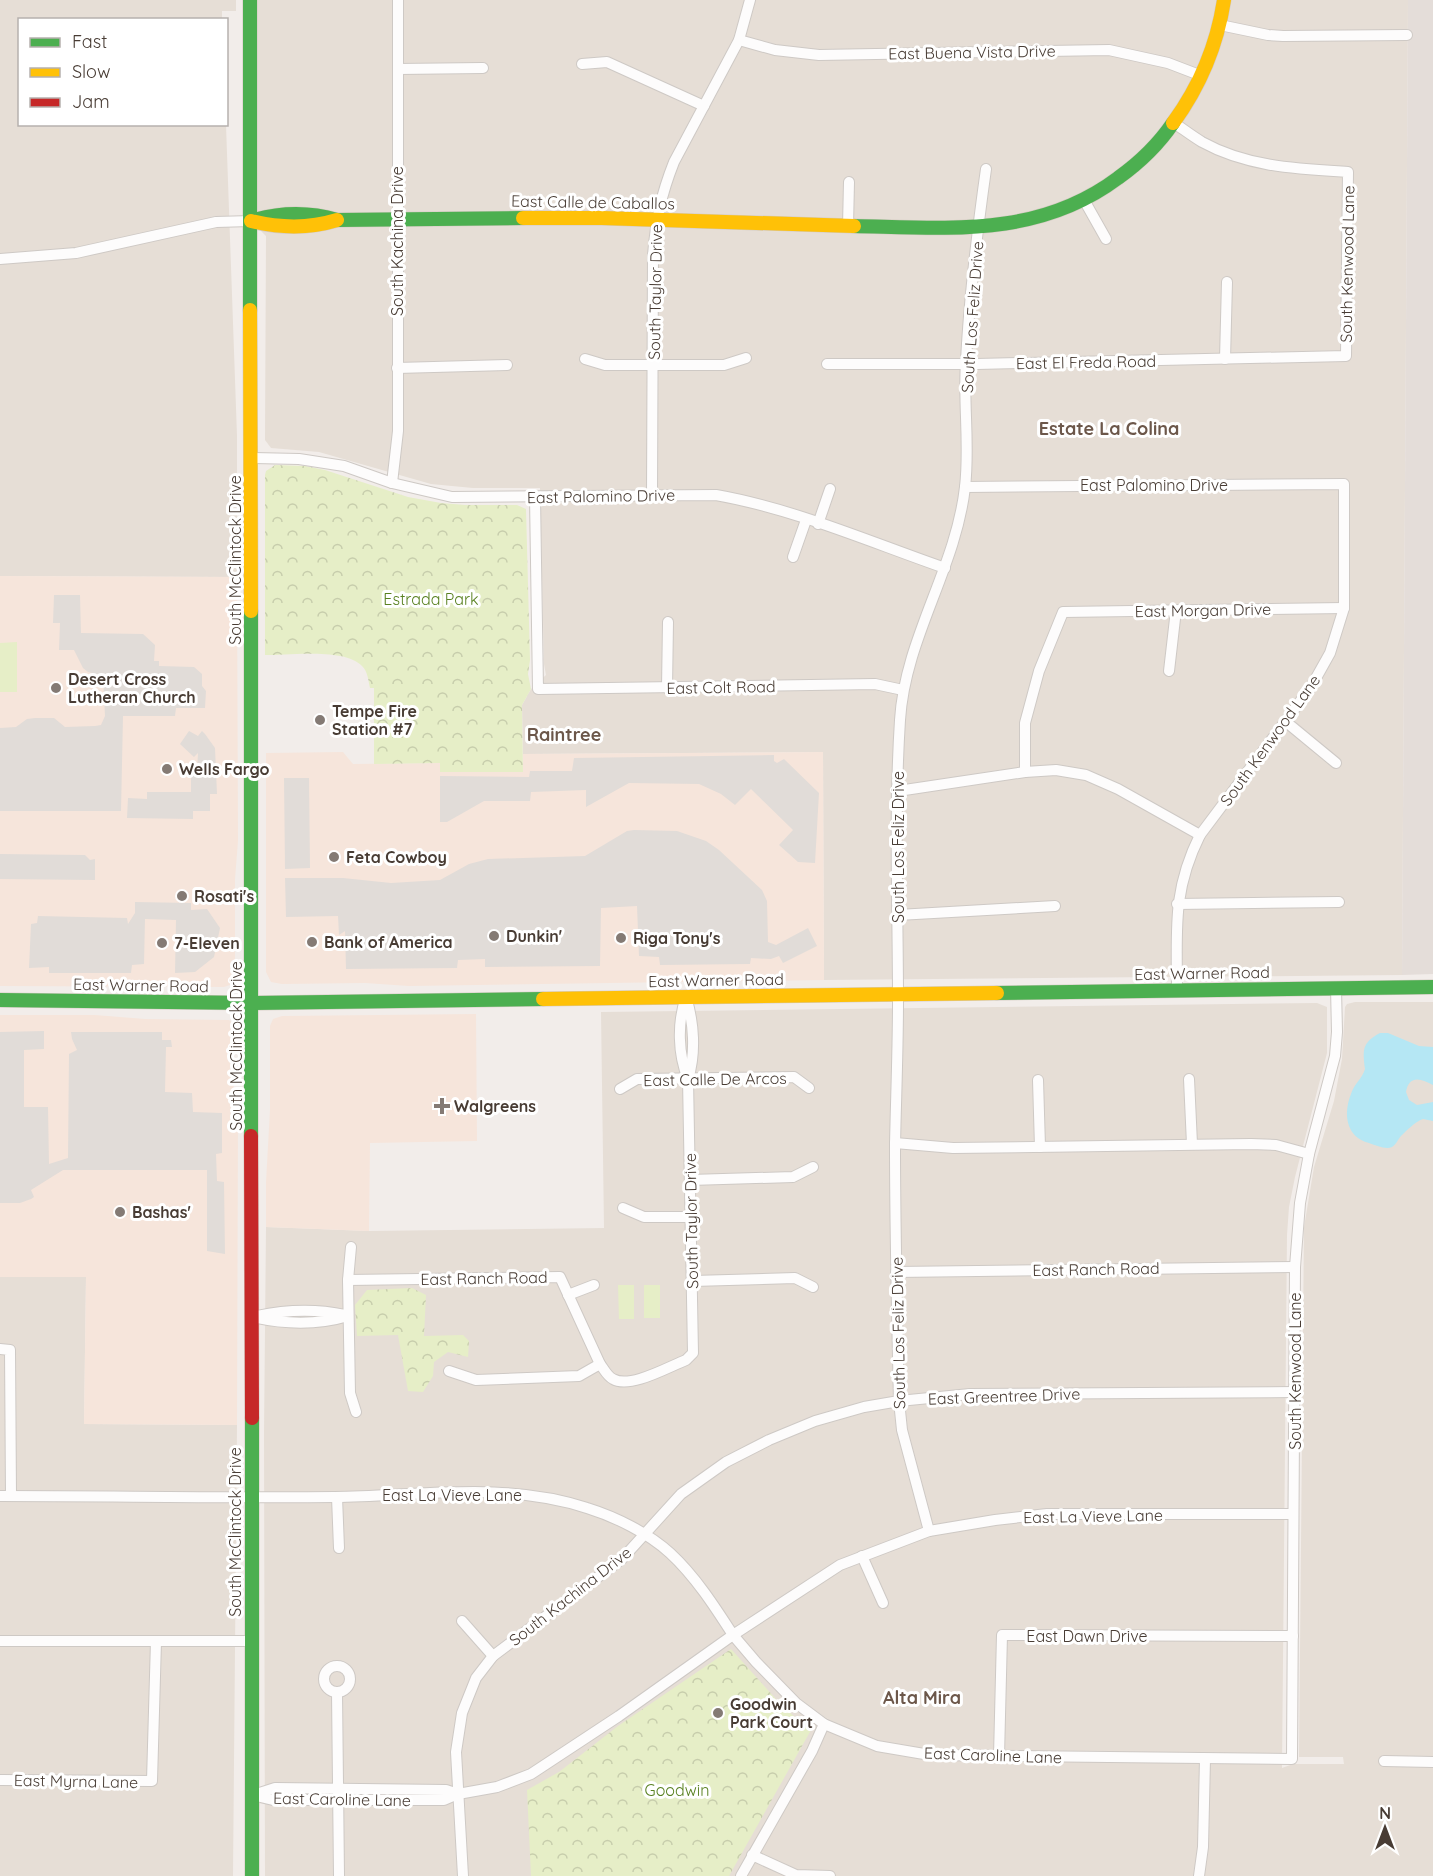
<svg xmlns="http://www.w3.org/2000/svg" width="1433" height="1876" font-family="Quicksand,sans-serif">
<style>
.residential{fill:#e6ded6}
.commercial{fill:#f6e5db}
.industrial{fill:#e4ddd9}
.grass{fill:#e6eec7}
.forest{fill:url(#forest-crowns)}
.parking{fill:#e1dcd8}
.water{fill:#b5e7f4}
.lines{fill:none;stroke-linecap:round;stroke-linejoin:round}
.street-casing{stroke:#cec9c5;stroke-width:12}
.fast-casing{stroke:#d3cac1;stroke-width:15}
.slow-casing{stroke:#d3cac1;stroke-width:15}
.jam-casing{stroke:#d3cac1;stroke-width:15}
.street{stroke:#fdfcfc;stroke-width:10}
.fast{stroke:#4caf50;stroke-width:14}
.slow{stroke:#ffc107;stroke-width:14}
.jam{stroke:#c62828;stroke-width:14}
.poi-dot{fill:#847a74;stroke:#fff;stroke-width:2}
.labels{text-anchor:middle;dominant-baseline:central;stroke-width:6;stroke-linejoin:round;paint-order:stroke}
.street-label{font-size:16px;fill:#483c34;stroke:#fff}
.park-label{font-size:16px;fill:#598121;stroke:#fff}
.poi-label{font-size:16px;font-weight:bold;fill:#483c34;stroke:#fff;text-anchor:start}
.neighbourhood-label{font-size:18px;font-weight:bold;fill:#6c574a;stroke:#fff}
</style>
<defs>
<pattern id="forest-crowns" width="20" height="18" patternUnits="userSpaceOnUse" patternTransform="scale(1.5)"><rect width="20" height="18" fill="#e6eec7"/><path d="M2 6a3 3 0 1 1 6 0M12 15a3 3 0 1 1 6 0" fill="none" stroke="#c7cdac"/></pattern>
</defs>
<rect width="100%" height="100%" fill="#f2edea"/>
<!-- residential -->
<g class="residential">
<polygon points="0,0 236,0 236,11 222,11 222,19 20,20 20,124 226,125 237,436 237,577 0,576"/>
<polygon points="250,0 1408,0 1402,975 824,980 823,752 523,754 522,705 531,689 546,675 544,664 540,488 473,488 431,484 319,452 271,448 265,440 266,236 251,221"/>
<polygon points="1355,1002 1433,1002 1433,1876 265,1876 264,1434 266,1227 369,1231 604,1228 601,1012 1317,1003 1327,1007 1327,1053 1295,1177 1289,1207 1287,1235 1282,1768 1293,1764 1344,1764 1343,1757 1299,1757 1304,1227 1314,1167 1334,1101 1342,1059 1345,1007 1347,1004"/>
<polygon points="0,1277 86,1277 84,1424 237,1425 233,1876 0,1876"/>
</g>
<!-- commercial -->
<g class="commercial">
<polygon points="0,576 237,577 238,841 235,879 235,977 230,985 224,987 0,986"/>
<polygon points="343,752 353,764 440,763 440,772 523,771 523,754 823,752 824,980 409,986 365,983 282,984 271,982 266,972 266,753"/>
<polygon points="476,1014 477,1141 370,1143 369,1231 266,1227 266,1182 270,1110 270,1026 273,1019 282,1016"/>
<polygon points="0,1015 95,1015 145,1019 229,1020 236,1026 238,1034 233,1058 234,1092 238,1114 237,1425 84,1424 86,1277 0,1277"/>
</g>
<!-- industrial -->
<polygon class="industrial" points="1408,0 1433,0 1433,974 1402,975"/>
<!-- grass -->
<g class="grass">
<polygon points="17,642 17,692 0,692 0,643"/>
<polygon points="618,1285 634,1285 634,1319 619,1319"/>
<rect x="644" y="1285" width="16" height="33"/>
</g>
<!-- forest -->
<g class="forest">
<path d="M 275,465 L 305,466 L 325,470 L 408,497 L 441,503 L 465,505 L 517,505 L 526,509 L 530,660 L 528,674 L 531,689 L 522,705 L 523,772 L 440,772 L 440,763 L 374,764 L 374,688 L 370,688 C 368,680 368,672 362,666 C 346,648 289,655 265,655 L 265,475 L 266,471 Z"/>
<polygon points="412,1288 426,1295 424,1336 463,1335 469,1341 468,1357 448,1352 434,1362 433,1376 423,1392 408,1391 398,1335 357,1336 355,1305 367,1290"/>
<polygon points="731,1649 784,1708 811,1730 729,1876 531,1876 527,1790 559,1772 618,1726"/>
</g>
<!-- parking -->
<g class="parking">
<polygon points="54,595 80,595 81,633 143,634 155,645 154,661 159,661 159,666 194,667 202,674 202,686 206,691 205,708 176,708 175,716 123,716 121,811 0,811 0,728 16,727 27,719 35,718 54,718 65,727 95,726 101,725 105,716 103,676 88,672 83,668 74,650 59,650 60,623 53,623"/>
<polygon points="189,731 198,736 202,731 205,734 215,748 217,794 210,794 210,811 193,811 193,819 127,818 128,798 147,799 147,792 191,792 191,772 197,772 198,753 194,757 180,744"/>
<polygon points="774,755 774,761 777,763 784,759 819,793 815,863 798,862 779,845 793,830 751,789 735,805 721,794 699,784 629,783 586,807 586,790 531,792 530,801 484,801 447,822 440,822 440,776 529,777 530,771 572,771 574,758"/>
<polygon points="284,778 309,778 310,868 285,869"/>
<polygon points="634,830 677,831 706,841 719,850 762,890 767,901 768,942 776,945 808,928 817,946 783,963 779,956 771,959 751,958 750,964 660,965 659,957 639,956 637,906 601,908 600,966 485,967 485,959 458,960 457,968 346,969 345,931 339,935 338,916 286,917 285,878 343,878 391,883 440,880 469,864 488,859 585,856 627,831"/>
<polygon points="0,854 85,855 90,860 95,859 95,880 0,879"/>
<polygon points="135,902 191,903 191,910 207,909 220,928 214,957 195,972 175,973 176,920 145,919 144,964 132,965 131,973 49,973 49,967 29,968 31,924 37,923 38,916 127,918 128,924 135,913"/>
<polygon points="44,1031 44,1049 24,1050 24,1107 48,1107 49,1164 68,1158 69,1054 77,1050 72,1039 71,1032 162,1032 162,1040 171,1040 172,1047 166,1047 165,1092 192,1093 193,1112 222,1113 222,1153 216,1154 217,1181 224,1182 225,1254 207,1251 207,1170 63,1170 31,1190 34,1197 31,1199 20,1203 0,1203 0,1032"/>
</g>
<!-- water -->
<path class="water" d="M 1380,1033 L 1388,1033 L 1419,1046 L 1433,1047 L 1433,1085 C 1422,1079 1409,1074 1406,1092 L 1409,1100 L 1417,1105 L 1433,1102 L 1433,1121 L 1423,1119 C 1415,1122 1407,1130 1401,1136 C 1398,1139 1396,1145 1392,1147 C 1386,1150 1375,1145 1369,1143 C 1346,1137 1343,1114 1351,1094 C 1354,1084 1362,1079 1365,1069 C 1363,1051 1361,1043 1380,1033 Z"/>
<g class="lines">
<!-- street casing -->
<g class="street-casing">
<g id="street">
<polyline points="1220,25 1268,35 1283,36 1407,35"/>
<polyline points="739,40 775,50 819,55 1109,50 1168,63 1202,76"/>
<polyline points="582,64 607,62 704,106"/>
<polyline points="398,69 483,68"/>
<polyline points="1084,200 1106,239"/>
<polyline points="848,226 849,182"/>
<polyline points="0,259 76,253 216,222 251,221"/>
<polyline points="585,359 605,365 724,365 746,358"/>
<polyline points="1225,359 1227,282"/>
<path d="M 827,364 L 977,364 L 1346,356 L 1348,172 C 1298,169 1247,167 1202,142 C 1192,136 1183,129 1174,123"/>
<polyline points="397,368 507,365"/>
<path d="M 251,458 L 299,459 L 344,466 L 392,483 L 452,497 L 716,495 C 795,509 870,542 945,568"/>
<polyline points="392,483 398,431 398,0"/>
<path d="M 965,487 L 1344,484 L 1344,608 L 1330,653 L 1311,687 L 1200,835 C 1172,891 1177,930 1177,990"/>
<path d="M 652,496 L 653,255 C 656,219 661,195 674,162 L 739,40 L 750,0"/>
<polyline points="535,497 538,689 875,684 903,690"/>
<polyline points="818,524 830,489"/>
<polyline points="793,557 806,520"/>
<polyline points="1169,671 1176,610"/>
<polyline points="667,688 668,622"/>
<polyline points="1285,721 1336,763"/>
<polyline points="1025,772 1025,723 1039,671 1063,612 1344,608"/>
<polyline points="898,791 1025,772 1056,770 1086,775 1118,789 1200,835"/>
<polyline points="1177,904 1339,902"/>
<polyline points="898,915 1055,906"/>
<path d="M 686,997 C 677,1023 678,1054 688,1079"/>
<polyline points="1189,1079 1192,1144"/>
<polyline points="1038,1080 1040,1147"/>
<polyline points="620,1089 637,1079 794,1077 809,1088"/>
<polyline points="895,1143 953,1148 1251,1144 1276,1145 1309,1154"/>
<polyline points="690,1180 793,1177 813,1167"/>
<polyline points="623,1208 644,1217 690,1217"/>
<polyline points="351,1247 348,1280 350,1393 356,1412"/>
<polyline points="896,1272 1295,1267"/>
<polyline points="348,1280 560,1277 600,1364"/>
<polyline points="693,1281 795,1278 813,1287"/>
<polyline points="568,1295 594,1285"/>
<path d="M 257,1316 C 285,1310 317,1309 345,1315"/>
<path d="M 252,1317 C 283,1324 318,1325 348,1316"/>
<polyline points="0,1349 10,1350 11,1496"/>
<path d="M 449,1371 L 476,1380 L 579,1376 L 600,1364 C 604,1369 607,1376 613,1379 C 630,1389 668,1367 686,1360 L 693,1353 L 688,1079 C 696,1053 694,1023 686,997"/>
<path d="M 0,1496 C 112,1496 223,1498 335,1497 C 418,1496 507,1481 587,1508 C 616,1517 648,1533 670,1553 C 695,1576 715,1607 733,1635 L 840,1565 L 929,1531 L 995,1520 L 1047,1514 L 1293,1514"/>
<polyline points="337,1497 339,1548"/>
<path d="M 929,1531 L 902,1430 L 899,1401 C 897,1316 895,1230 895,1145 C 896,1097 898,1049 898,1001 C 898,908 894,814 900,720 C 905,638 956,568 965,487 C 970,445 963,403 966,362 C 969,298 977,233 986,169"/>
<polyline points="862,1556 883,1603"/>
<polyline points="462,1621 493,1656"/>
<polyline points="0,1641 251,1641"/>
<circle cx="337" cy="1679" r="13"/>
<polyline points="337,1692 339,1876"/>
<polyline points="999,1756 1002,1635 1293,1636"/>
<polyline points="1384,1761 1433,1762"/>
<polyline points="0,1780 152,1781 156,1641"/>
<polyline points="252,1795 273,1800 444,1800 458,1794 497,1787 531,1774 619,1716 733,1635 756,1662 796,1703 824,1724 877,1746 930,1755 1292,1759 1295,1267 1300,1203 1309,1154 1335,1056 1337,1032 1336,988"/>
<polyline points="253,1795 275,1788 446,1790 458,1794"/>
<polyline points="752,1855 796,1875 830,1876"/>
<polyline points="463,1876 456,1752 462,1713 476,1678 493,1656 622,1559 681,1494 726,1462 769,1440 815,1421 864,1407 899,1401 970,1394 1295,1392"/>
<polyline points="741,1876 812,1751 824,1724"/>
<polyline points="1199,1876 1203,1847 1205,1759"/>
</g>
</g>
<!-- fast casing -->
<g class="fast-casing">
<g id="fast">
<polyline points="250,0 250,310"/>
<path d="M 251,221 C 280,212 307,211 337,220 L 523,218"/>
<path d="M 854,226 C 948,228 1038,238 1118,178 C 1139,163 1158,145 1173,123"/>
<polyline points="251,611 251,1136"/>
<polyline points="997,993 1433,987"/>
<polyline points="0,1000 252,1003 543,999"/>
<polyline points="252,1418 252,1876"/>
</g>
</g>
<!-- slow casing -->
<g class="slow-casing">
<g id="slow">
<path d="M 1173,123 C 1200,86 1217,46 1224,0"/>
<polyline points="523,218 602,218 854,226"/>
<path d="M 251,221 C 280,228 308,229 337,220"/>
<polyline points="250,310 251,611"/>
<polyline points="543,999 997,993"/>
</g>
</g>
<!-- jam casing -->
<g class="jam-casing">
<polyline id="jam" points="251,1136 252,1418"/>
</g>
<!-- street -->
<use href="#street" class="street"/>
<!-- fast -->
<use href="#fast" class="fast"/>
<!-- slow -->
<use href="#slow" class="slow"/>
<!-- jam -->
<use href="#jam" class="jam"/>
</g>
<!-- markers -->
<g class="poi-dot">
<circle cx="56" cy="688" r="6"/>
<circle cx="320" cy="720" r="6"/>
<circle cx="167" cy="769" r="6"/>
<circle cx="334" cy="857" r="6"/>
<circle cx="182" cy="896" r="6"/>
<circle cx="494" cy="936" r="6"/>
<circle cx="621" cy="938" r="6"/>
<circle cx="312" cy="942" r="6"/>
<circle cx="162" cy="943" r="6"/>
<path d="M439 1097h6v6h6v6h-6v6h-6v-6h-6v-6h6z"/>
<circle cx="120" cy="1212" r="6"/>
<circle cx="718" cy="1713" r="6"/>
</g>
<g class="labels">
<!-- street labels -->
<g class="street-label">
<text transform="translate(972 52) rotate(-1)">East Buena Vista Drive</text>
<text transform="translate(593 202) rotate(1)">East Calle de Caballos</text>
<text transform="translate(397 241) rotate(-90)">South Kachina Drive</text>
<text transform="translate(1347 264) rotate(-89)">South Kenwood Lane</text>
<text transform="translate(655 292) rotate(-89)">South Taylor Drive</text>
<text transform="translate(972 317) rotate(-86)">South Los Feliz Drive</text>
<text transform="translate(1086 362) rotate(-1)">East El Freda Road</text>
<text x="1154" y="485">East Palomino Drive</text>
<text transform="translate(601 496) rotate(-1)">East Palomino Drive</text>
<text transform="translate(235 560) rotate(-90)">South McClintock Drive</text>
<text transform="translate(1203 610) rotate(-1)">East Morgan Drive</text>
<text transform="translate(721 687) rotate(-1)">East Colt Road</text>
<text transform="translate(1270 740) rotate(-54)">South Kenwood Lane</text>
<text transform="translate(898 847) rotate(-90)">South Los Feliz Drive</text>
<text transform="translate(1202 973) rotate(-1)">East Warner Road</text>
<text transform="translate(716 980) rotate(-1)">East Warner Road</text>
<text transform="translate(141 985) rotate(1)">East Warner Road</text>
<text transform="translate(236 1046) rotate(-90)">South McClintock Drive</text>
<text transform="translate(715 1079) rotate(-1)">East Calle De Arcos</text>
<text transform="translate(691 1221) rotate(-91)">South Taylor Drive</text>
<text transform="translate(1096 1269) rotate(-1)">East Ranch Road</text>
<text transform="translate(484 1278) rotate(-1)">East Ranch Road</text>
<text transform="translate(898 1333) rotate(-91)">South Los Feliz Drive</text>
<text transform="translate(1295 1371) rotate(-90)">South Kenwood Lane</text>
<text transform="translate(1004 1396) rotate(-2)">East Greentree Drive</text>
<text x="452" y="1495">East La Vieve Lane</text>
<text transform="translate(1093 1516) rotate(-1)">East La Vieve Lane</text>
<text transform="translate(235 1532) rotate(-90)">South McClintock Drive</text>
<text transform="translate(570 1596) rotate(-38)">South Kachina Drive</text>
<text x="1087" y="1636">East Dawn Drive</text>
<text transform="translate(993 1755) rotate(2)">East Caroline Lane</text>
<text transform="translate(76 1781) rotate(1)">East Myrna Lane</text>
<text transform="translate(342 1799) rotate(1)">East Caroline Lane</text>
</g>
<!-- park labels -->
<g class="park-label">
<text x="431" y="599">Estrada Park</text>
<text x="677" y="1790">Goodwin</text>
</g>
<!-- poi labels -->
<g class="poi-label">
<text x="68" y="679">Desert Cross<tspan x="68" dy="18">Lutheran Church</tspan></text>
<text x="332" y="711">Tempe Fire<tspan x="332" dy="18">Station #7</tspan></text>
<text x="179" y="769">Wells Fargo</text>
<text x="346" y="857">Feta Cowboy</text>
<text x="194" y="896">Rosati's</text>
<text x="506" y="936">Dunkin'</text>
<text x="633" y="938">Riga Tony's</text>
<text x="324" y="942">Bank of America</text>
<text x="174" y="943">7-Eleven</text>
<text x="454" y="1106">Walgreens</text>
<text x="132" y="1212">Bashas'</text>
<text x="730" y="1704">Goodwin<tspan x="730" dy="18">Park Court</tspan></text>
</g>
<!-- neighbourhood labels -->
<g class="neighbourhood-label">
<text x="1109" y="428">Estate La Colina</text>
<text x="564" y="734">Raintree</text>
<text x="922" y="1697">Alta Mira</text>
</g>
</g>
<!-- legend -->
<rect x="18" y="18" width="210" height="108" fill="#ffffff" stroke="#b6b1ae" stroke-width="1.5"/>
<rect x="30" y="38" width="30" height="9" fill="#4caf50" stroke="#b6b1ae" stroke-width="1.5"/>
<text x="72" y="48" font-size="18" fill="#483c34">Fast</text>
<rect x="30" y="68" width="30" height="9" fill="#ffc107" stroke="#b6b1ae" stroke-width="1.5"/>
<text x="72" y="78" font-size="18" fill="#483c34">Slow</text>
<rect x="30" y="98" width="30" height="9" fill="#c62828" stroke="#b6b1ae" stroke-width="1.5"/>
<text x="72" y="108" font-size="18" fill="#483c34">Jam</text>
<!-- north arrow -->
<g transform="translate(1385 1828)" stroke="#ffffff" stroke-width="4.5" paint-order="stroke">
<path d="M0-4.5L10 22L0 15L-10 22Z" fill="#483c34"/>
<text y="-9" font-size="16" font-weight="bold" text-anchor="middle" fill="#483c34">N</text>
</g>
</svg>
